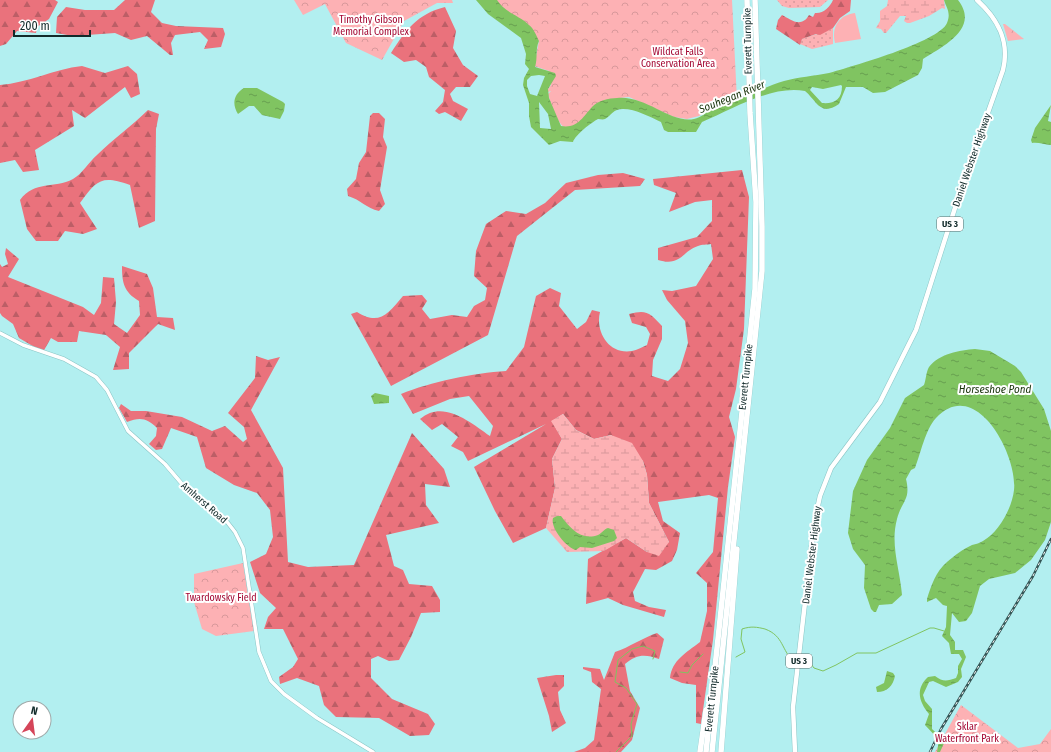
<svg xmlns="http://www.w3.org/2000/svg" width="1051" height="752" font-family="'Fira Sans Condensed',sans-serif">
<style>
.grass{fill:url(#grass-dots)}
.forest{fill:url(#forest-firs)}
.wetland{fill:url(#wetland-marsh)}
.park{fill:url(#park-crowns)}
.pitch{fill:#fdb1b4}
.water{fill:url(#water-ripples);fill-rule:evenodd}
.lines{fill:none;stroke-linecap:round;stroke-linejoin:round}
.stream{stroke:#80c461;stroke-width:1}
.minor-casing{stroke:#89c5c5;stroke-width:4.5}
.major-casing{stroke:#89c5c5;stroke-width:5.5}
.highway-casing{stroke:#89c5c5;stroke-width:6}
.minor{stroke:#fff;stroke-width:3.5}
.major{stroke:#fff;stroke-width:4.5}
.highway{stroke:#fff;stroke-width:5.5}
.rail-casing{stroke:#345555;stroke-width:2.5}
.rail{stroke:#fff;stroke-width:1;stroke-dasharray:3;stroke-linecap:butt}
.labels{text-anchor:middle;dominant-baseline:central;stroke-width:4;stroke-linejoin:round;paint-order:stroke}
.shield{fill:#fff;stroke:#586a6a;stroke-width:1}
.shield-label{font-size:9px;font-weight:bold;fill:#112a2a}
.park-label{font-size:10px;fill:#a30732;stroke:#fff}
.street-label{font-size:10px;fill:#112a2a;stroke:#fff}
.water-label{font-size:11px;font-style:italic;fill:#19330b;stroke:#fff}
</style>
<defs>
<pattern id="grass-dots" width="8" height="8" patternUnits="userSpaceOnUse"><rect width="8" height="8" fill="#fdb1b4"/><path d="M2 2h.1M6 6h.1" fill="none" stroke="#d8989b" stroke-width="1.8" stroke-linecap="round"/></pattern>
<pattern id="forest-firs" width="22" height="20" patternUnits="userSpaceOnUse"><rect width="22" height="20" fill="#ea727c"/><path d="M5 1l3.5 6h-7zM16 11l3.5 6h-7z" fill="#bc5e66"/></pattern>
<pattern id="wetland-marsh" width="20" height="14" patternUnits="userSpaceOnUse"><rect width="20" height="14" fill="#fdb1b4"/><path d="M1 5h8M5 5V1M11 12h8M15 12V8" fill="none" stroke="#d8989b"/></pattern>
<pattern id="park-crowns" width="20" height="18" patternUnits="userSpaceOnUse"><rect width="20" height="18" fill="#fdb1b4"/><path d="M2 6a3 3 0 1 1 6 0M12 15a3 3 0 1 1 6 0" fill="none" stroke="#d8989b"/></pattern>
<pattern id="water-ripples" width="26" height="14" patternUnits="userSpaceOnUse"><rect width="26" height="14" fill="#80c461"/><path d="M2 4q2-2 4 0t4 0M15 11q2-2 4 0t4 0" fill="none" stroke="#679f50"/></pattern>
</defs>
<rect width="100%" height="100%" fill="#b2eff0"/>
<!-- grass -->
<g class="grass">
<polygon points="777,0 828,0 820,7 789,8 782,6"/>
<path d="M 833,28 L 833,44 L 812,49 L 800,44 L 802,39 C 813,35 822,33 833,28 Z"/>
</g>
<!-- forest -->
<g class="forest">
<polygon points="0,0 55,0 58,2 49,19 37,27 36,33 17,31 6,44 0,46"/>
<polygon points="125,0 155,0 151,12 162,23 176,26 223,28 225,34 221,47 204,49 208,40 200,32 175,35 171,43 173,55 170,55 147,36 131,40 115,33 73,36 56,33 57,17 66,7 85,10 114,10"/>
<path d="M 833,0 L 851,0 L 850,11 L 840,18 L 833,28 L 820,35 L 816,34 L 802,39 L 800,45 L 776,29 L 778,20 L 782,15 C 790,19 801,29 809,15 L 813,17 L 815,13 C 823,14 830,7 833,0 Z"/>
<path d="M 445,7 L 456,31 L 453,48 L 463,65 L 478,76 L 470,87 L 456,87 L 450,94 L 453,101 L 468,109 L 461,121 L 445,112 L 439,114 L 435,111 L 443,102 L 445,90 L 429,77 L 426,67 L 416,60 L 404,62 L 391,53 C 406,30 417,14 445,7 Z"/>
<path d="M 82,66 L 105,73 L 128,66 L 137,74 L 140,94 L 131,98 L 125,87 L 85,118 L 72,110 L 74,126 L 35,150 L 39,170 L 23,172 L 15,160 L 0,163 L 0,85 C 28,83 54,69 82,66 Z"/>
<path d="M 148,110 L 159,114 L 156,129 L 155,221 L 139,228 L 130,185 C 101,175 97,180 80,203 L 97,229 L 83,234 L 65,231 L 58,241 L 36,241 L 27,229 L 20,200 C 35,180 54,189 73,179 C 82,174 89,162 97,155 C 113,139 132,126 148,110 Z"/>
<path d="M 373,113 L 379,113 L 385,119 L 383,137 L 387,147 L 380,190 L 385,204 L 379,211 C 366,208 361,200 348,196 L 347,189 L 356,179 L 359,163 L 366,152 L 370,116 Z"/>
<path d="M 742,170 L 749,197 L 744,329 L 736,389 L 729,417 L 735,437 L 728,487 L 713,640 L 701,724 L 696,723 L 696,685 L 682,683 L 670,678 C 672,660 686,653 700,642 L 707,611 L 707,583 L 696,573 L 713,552 L 718,498 L 709,495 L 658,502 L 663,521 L 680,533 L 677,550 L 672,561 L 656,570 L 645,569 L 633,592 L 635,601 L 649,607 L 666,610 L 664,617 L 623,605 L 608,598 L 586,604 L 588,559 L 626,538 L 647,552 L 669,542 L 649,503 L 647,475 L 643,461 L 611,435 L 594,439 L 576,430 L 563,414 L 552,421 L 562,439 L 552,459 L 555,488 L 546,528 L 513,543 L 495,511 L 474,467 L 546,424 L 468,461 L 463,452 L 451,446 L 458,437 L 442,424 L 432,430 L 420,419 C 443,399 470,422 490,436 L 493,426 L 469,396 L 450,399 L 413,414 L 401,394 C 430,382 474,373 506,371 L 524,347 L 536,296 L 550,288 L 561,293 L 559,306 L 577,329 L 586,322 L 592,310 L 600,312 C 595,332 609,355 632,351 C 637,350 642,347 647,345 L 650,334 L 646,327 L 632,323 L 629,314 C 647,309 650,313 662,326 L 662,339 L 653,360 L 652,376 L 668,381 L 680,369 L 688,343 L 685,321 L 667,300 L 662,290 L 672,291 L 696,286 L 713,259 L 711,244 C 707,245 702,244 698,246 C 682,251 681,267 658,260 L 658,248 L 697,237 L 712,221 L 712,200 L 695,202 L 669,212 L 676,193 L 654,185 L 653,179 Z"/>
<path d="M 623,173 L 645,179 L 640,186 L 575,190 L 517,236 L 488,335 L 391,386 L 351,314 L 357,312 C 379,326 388,314 403,296 L 422,295 L 427,301 L 422,309 L 430,319 L 452,315 L 467,317 L 474,306 L 485,300 L 487,288 L 474,276 L 476,251 L 486,224 L 506,211 L 526,214 L 545,203 L 566,183 L 598,175 Z"/>
<path d="M 6,248 L 19,259 L 8,277 L 83,307 L 94,315 L 101,303 L 103,277 L 114,278 L 116,302 L 114,324 L 127,333 L 140,315 L 139,301 C 124,292 122,283 122,266 L 147,274 L 153,288 L 157,317 L 173,318 L 175,330 L 158,324 L 129,353 L 129,369 L 113,370 L 120,347 L 106,335 L 79,331 L 77,342 L 58,342 L 51,338 L 43,352 L 19,338 L 13,324 L 2,316 L 0,313 L 0,264 L 2,267 L 8,264 L 5,254 Z"/>
<path d="M 256,356 L 268,360 L 280,357 L 251,410 L 283,468 L 288,562 L 308,567 L 354,565 L 412,433 L 444,469 L 450,487 L 425,484 L 426,505 L 439,523 L 386,535 L 394,566 L 403,570 L 409,584 L 432,586 L 440,600 L 440,612 L 421,613 L 411,637 L 399,660 L 389,661 L 378,656 L 371,659 L 371,678 L 392,699 L 428,714 L 435,724 L 429,735 L 410,736 L 379,718 L 336,717 L 324,705 L 319,686 L 297,678 L 280,684 L 279,677 L 293,667 L 298,659 L 283,629 L 264,629 L 268,617 L 276,608 L 260,593 L 250,562 L 266,554 L 273,537 L 270,510 L 257,493 L 234,485 L 206,468 L 197,437 L 171,428 L 162,449 L 156,450 L 149,444 L 156,436 L 157,428 C 147,418 140,417 127,422 L 119,408 L 121,404 L 131,411 L 146,411 L 182,417 L 212,431 L 225,426 L 243,442 L 247,439 L 244,427 L 228,413 L 255,378 Z"/>
<path d="M 657,633 L 664,639 L 659,659 C 645,654 637,654 625,664 L 630,691 L 640,708 L 632,740 L 621,752 L 574,752 L 585,748 L 594,740 L 601,689 L 592,682 L 591,672 L 583,669 L 583,667 L 600,669 L 604,680 L 615,652 C 630,647 642,638 657,633 Z"/>
<polygon points="556,675 564,675 564,686 558,692 560,710 566,723 552,732 549,716 537,678"/>
</g>
<!-- wetland -->
<g class="wetland">
<polygon points="888,0 944,0 945,9 942,8 929,16 910,23 907,23 904,21 906,16 900,16 886,33 884,33 881,29 876,28 880,21 880,11 887,6"/>
<polygon points="563,414 576,430 594,439 611,435 632,443 643,461 647,475 649,503 669,542 659,556 647,552 626,538 604,551 567,552 546,528 555,488 552,459 562,439 551,421"/>
</g>
<!-- park -->
<g class="park">
<polygon points="294,0 452,0 453,3 437,3 404,21 382,60 346,43 325,4 303,15"/>
<path d="M 496,0 L 732,0 L 737,100 L 709,109 L 699,116 L 687,119 L 674,117 L 629,97 L 620,98 L 592,108 C 587,117 576,128 565,128 C 556,122 551,104 548,94 L 551,91 L 548,92 L 548,89 L 551,85 L 549,71 L 534,66 L 539,41 L 507,14 Z"/>
<polygon points="1003,24 1005,24 1024,39 1008,41"/>
<polygon points="243,563 254,631 216,636 202,629 194,602 194,574"/>
<polygon points="961,705 1018,748 1040,744 1051,729 1051,752 935,752"/>
</g>
<!-- pitch -->
<path class="pitch" d="M 855,13 L 861,39 L 835,43 C 831,27 839,15 855,13 Z"/>
<!-- water -->
<g class="water">
<path d="M 476,0 L 497,0 C 505,13 519,15 529,25 C 534,29 536,35 539,41 C 535,50 538,58 535,67 L 555,73 L 556,76 L 548,89 L 549,98 L 561,126 C 577,129 583,117 592,107 C 597,101 609,98 617,98 C 646,95 671,124 694,119 C 701,118 707,111 713,109 C 720,105 728,103 736,100 C 752,94 767,86 784,81 C 798,77 814,76 829,73 C 850,67 939,42 947,23 C 951,13 947,9 944,0 L 958,0 C 980,28 944,46 923,59 L 922,68 L 918,75 L 885,92 L 873,93 L 863,87 L 846,87 L 839,104 C 820,117 817,101 805,91 C 771,85 733,109 702,122 L 696,132 L 668,132 L 664,130 L 661,122 C 650,117 636,109 623,109 C 613,109 612,115 605,119 C 603,120 600,119 598,119 C 592,122 575,135 573,142 L 560,141 L 549,145 L 531,127 L 529,116 L 529,103 L 523,85 L 524,78 L 529,69 L 525,64 L 526,54 L 521,38 L 488,14 ZM 539,75 L 545,76 L 537,96 L 530,94 L 527,86 L 527,80 L 531,76 ZM 841,85 L 842,86 C 842,100 834,104 822,103 L 810,90 L 812,87 L 823,89 ZM 539,102 L 548,114 L 551,129 L 540,128 Z"/>
<path d="M 244,88 L 257,88 L 283,102 L 285,104 L 284,111 L 280,119 L 262,115 L 254,106 L 249,106 L 238,114 C 232,104 233,95 244,88 Z"/>
<path d="M 1051,105 L 1048,121 L 1051,122 L 1051,145 C 1044,145 1039,142 1032,143 L 1031,140 L 1035,128 Z"/>
<path d="M 975,349 L 990,351 L 1015,366 L 1021,372 L 1044,409 L 1051,431 L 1051,522 L 1045,540 L 1031,560 L 1015,573 L 989,579 L 980,586 L 972,613 L 966,621 L 959,622 L 952,613 L 950,635 L 955,642 L 955,650 L 963,650 L 966,657 L 961,669 L 962,677 L 958,682 L 946,687 L 933,681 L 929,682 L 923,695 L 925,701 L 932,709 L 932,729 L 945,741 L 940,752 L 937,752 L 939,740 L 925,725 L 929,714 C 919,702 915,689 928,677 L 935,676 C 943,682 947,681 956,678 L 958,673 L 958,666 L 962,659 L 959,654 L 951,654 L 949,643 L 942,636 L 946,627 L 947,606 L 943,605 L 936,598 L 927,602 L 927,599 C 931,586 936,571 947,562 C 954,556 963,549 972,545 C 976,544 980,543 983,541 C 999,532 1012,508 1014,490 C 1018,456 976,375 936,418 C 925,430 921,453 915,468 L 911,470 L 906,479 C 911,500 902,500 897,519 C 890,545 900,569 902,595 L 892,604 L 879,605 L 876,612 L 874,612 L 871,609 L 864,588 L 865,565 L 853,549 L 848,533 L 853,491 L 867,460 L 890,428 L 905,398 L 924,385 C 926,380 926,372 929,367 C 939,354 960,350 975,349 Z"/>
<polygon points="375,393 389,396 389,403 374,404 371,396"/>
<path d="M 557,516 L 561,516 C 570,528 581,541 598,535 C 602,533 604,529 608,528 L 614,530 L 617,538 L 614,541 L 592,548 L 580,547 L 576,550 C 567,548 550,528 553,518 Z"/>
<path d="M 887,671 L 893,673 L 895,676 C 893,686 887,692 877,692 L 876,687 L 884,683 Z"/>
</g>
<g class="lines">
<!-- stream -->
<g class="stream">
<path d="M 736,657 L 745,652 L 741,639 L 742,629 C 751,626 757,627 765,629 C 784,636 781,650 794,662"/>
<polyline points="804,664 811,664 814,668 823,671 836,665 857,653 876,653 930,628 934,628 944,631"/>
<polyline points="680,672 688,673 692,665 703,654"/>
<polyline points="616,752 632,736 631,724 637,704 626,688 615,682 618,660 632,649 643,646 655,651 653,659"/>
</g>
<!-- minor casing -->
<g class="minor-casing">
<polyline id="minor" points="0,333 23,345 64,359 96,377 107,390 128,431 165,464 188,491 224,518 235,532 243,548 259,652 271,681 284,694 317,718 373,752"/>
</g>
<!-- major casing -->
<g class="major-casing">
<path id="major" d="M 795,752 L 793,707 L 814,524 L 820,496 L 831,468 L 880,402 L 916,330 L 962,186 L 1003,70 C 1010,41 998,19 977,0"/>
</g>
<!-- highway casing -->
<g class="highway-casing">
<g id="highway">
<polyline points="700,752 706,710 711,705"/>
<polyline points="706,752 755,289 756,202 750,113 747,0"/>
<polyline points="712,752 762,271 762,226 755,0"/>
<polyline points="721,752 737,549"/>
</g>
</g>
<!-- minor -->
<use href="#minor" class="minor"/>
<!-- major -->
<use href="#major" class="major"/>
<!-- highway -->
<use href="#highway" class="highway"/>
<!-- rail casing -->
<g class="rail-casing">
<polyline id="rail" points="930,752 941,729 1033,576 1051,539"/>
</g>
<!-- rail -->
<use href="#rail" class="rail"/>
</g>
<g class="labels">
<!-- shield labels -->
<g class="shield">
<rect x="937" y="217" width="26" height="14" rx="3"/>
<rect x="786" y="654" width="26" height="14" rx="3"/>
</g>
<g class="shield-label">
<text x="950" y="224">US 3</text>
<text x="799" y="661">US 3</text>
</g>
<!-- park labels -->
<g class="park-label">
<text x="371" y="20">Timothy Gibson<tspan x="371" dy="12">Memorial Complex</tspan></text>
<text x="678" y="52">Wildcat Falls<tspan x="678" dy="12">Conservation Area</tspan></text>
<text x="221" y="598">Twardowsky Field</text>
<text x="967" y="727">Sklar<tspan x="967" dy="12">Waterfront Park</tspan></text>
</g>
<!-- street labels -->
<g class="street-label">
<text transform="translate(748 41) rotate(-91)">Everett Turnpike</text>
<text transform="translate(972 160) rotate(-71)">Daniel Webster Highway</text>
<text transform="translate(746 377) rotate(-84)">Everett Turnpike</text>
<text transform="translate(204 503) rotate(41)">Amherst Road</text>
<text transform="translate(812 555) rotate(-83)">Daniel Webster Highway</text>
<text transform="translate(712 699) rotate(-84)">Everett Turnpike</text>
</g>
<!-- water labels -->
<g class="water-label">
<text transform="translate(732 97) rotate(-22)">Souhegan River</text>
<text x="995" y="389">Horseshoe Pond</text>
</g>
</g>
<!-- north arrow -->
<g transform="translate(32 720) rotate(14)"><circle r="19" fill="#ffffff" stroke="#a0aaaa"/>
<path d="M0-3L7 15L0 10L-7 15Z" fill="#d54559"/>
<text y="-6" font-size="11" font-weight="bold" text-anchor="middle" fill="#112a2a">N</text>
</g>
<!-- scale -->
<path d="M14 30v6h76v-6" fill="none" stroke="#112a2a" stroke-width="2"/>
<text x="20" y="30" font-size="12" fill="#112a2a" stroke="#ffffff" stroke-width="3" paint-order="stroke">200 m</text>
</svg>
